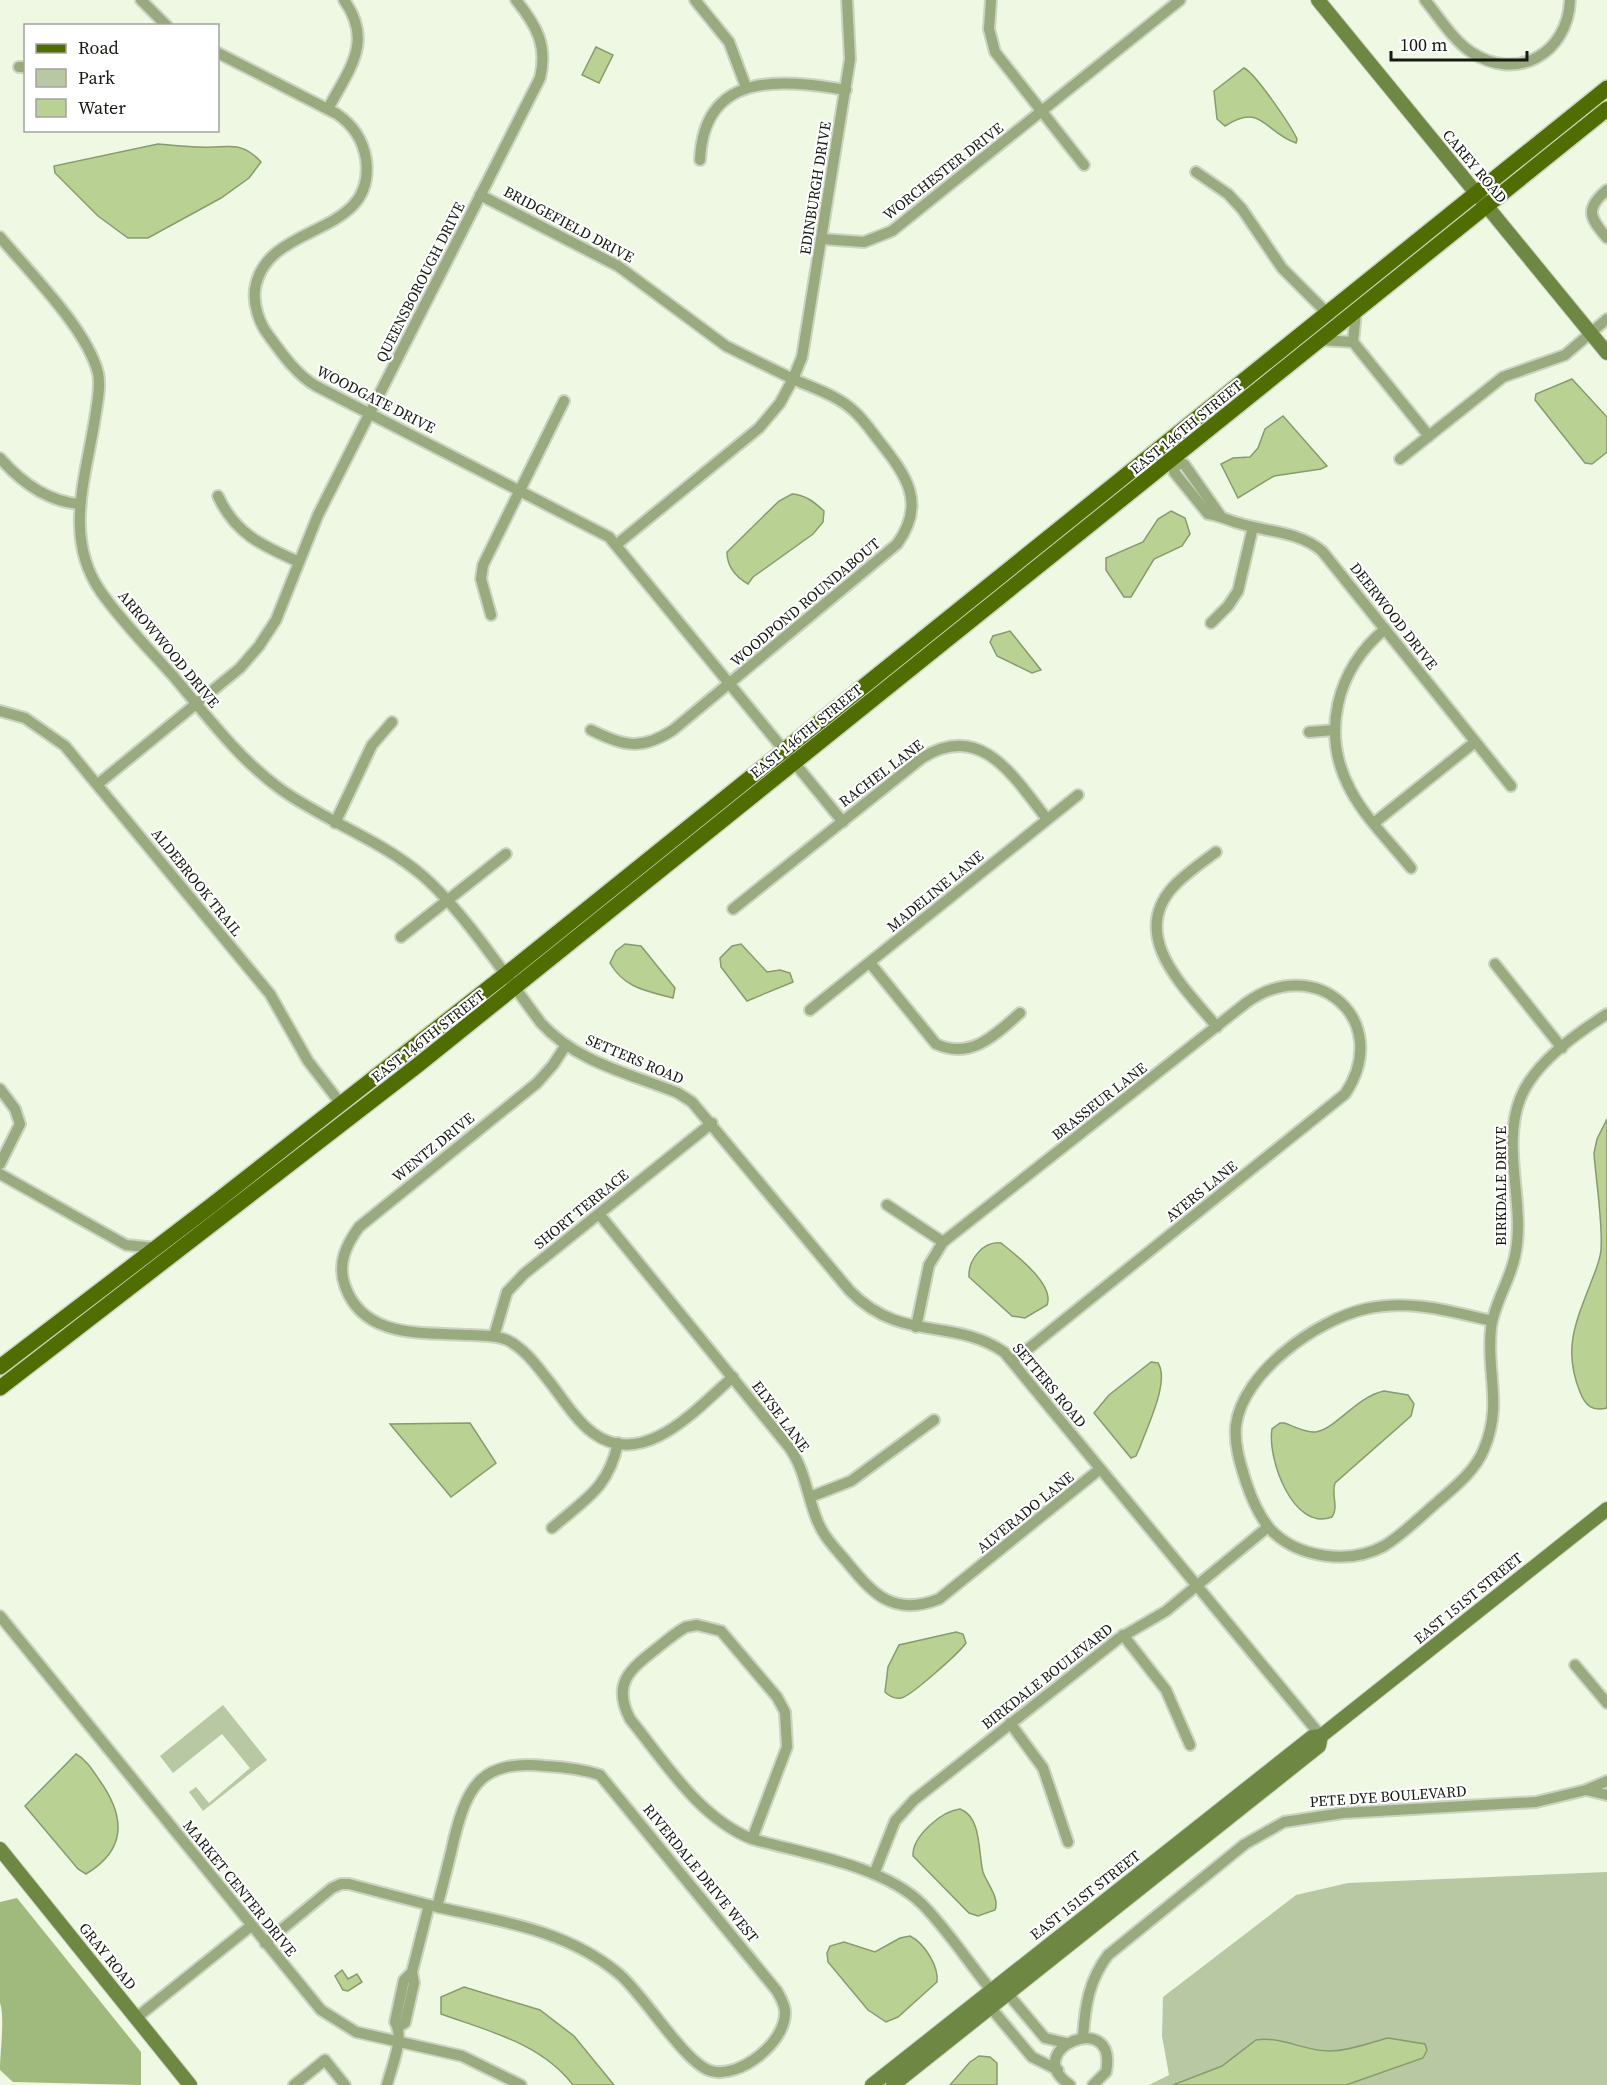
<svg xmlns="http://www.w3.org/2000/svg" width="1607" height="2085" font-family="'Source Serif 4',serif">
<style>
.green{fill:#b8c8a2}
.forest{fill:#a0b97c}
.water{fill:#b9d294;stroke:#889b6d;stroke-width:1.5}
.lines{fill:none;stroke-linecap:round;stroke-linejoin:round}
.street-casing{stroke:#cbd4c1;stroke-width:14}
.secondary-casing{stroke:#cbd4c1;stroke-width:16}
.primary-casing{stroke:#cbd4c1;stroke-width:18}
.street{stroke:#99ab7e;stroke-width:10}
.secondary{stroke:#6e8742;stroke-width:14}
.primary{stroke:#4f6d01;stroke-width:15}
.labels{text-anchor:middle;dominant-baseline:central;stroke-width:4.5;stroke-linejoin:round;paint-order:stroke}
.street-label{font-size:15px;fill:#161a12;stroke:#fff}
</style>
<rect width="100%" height="100%" fill="#eef8e2"/>
<!-- green -->
<g class="green">
<polygon points="223,1705 267,1760 203,1811 189,1792 196,1787 209,1803 250,1768 222,1734 173,1773 160,1756"/>
<polygon points="1607,1872 1607,2085 1149,2085 1169,2075 1162,2036 1163,1997 1296,1895 1348,1883"/>
</g>
<!-- forest -->
<path class="forest" d="M 17,1898 L 141,2052 L 141,2085 L 13,2082 L 0,2070 C 0,2054 5,2015 0,2003 L 0,1902 Z"/>
<!-- water -->
<g class="water">
<polygon points="596,47 613,55 599,83 582,75"/>
<path d="M 1244,68 C 1256,74 1291,126 1297,139 L 1296,143 C 1264,132 1262,102 1225,126 L 1217,119 L 1214,91 Z"/>
<path d="M 158,144 C 172,145 187,147 201,147 C 227,149 240,139 261,162 L 249,178 L 221,198 L 148,238 L 128,238 L 98,216 L 55,173 L 54,166 Z"/>
<polygon points="1572,379 1607,417 1607,452 1592,464 1585,463 1535,400 1536,394"/>
<polygon points="1283,416 1327,466 1321,469 1274,476 1238,498 1221,464 1233,458 1250,457 1258,448 1265,429"/>
<path d="M 792,494 C 806,495 814,502 824,511 L 823,522 L 813,534 L 753,577 L 748,584 C 736,577 727,567 727,552 L 779,501 Z"/>
<polygon points="1171,511 1185,518 1190,534 1182,546 1154,559 1131,597 1124,597 1106,570 1106,558 1143,542 1158,519"/>
<polygon points="1010,631 1041,670 1032,673 997,656 990,642 993,636"/>
<path d="M 625,944 L 641,946 L 675,988 L 673,998 C 647,991 624,988 610,963 L 616,951 Z"/>
<polygon points="741,944 767,972 780,970 790,973 793,982 747,1001 721,967 720,958 732,946"/>
<path d="M 1607,1119 L 1607,1408 C 1592,1412 1585,1405 1580,1392 C 1563,1350 1575,1324 1590,1285 C 1594,1274 1600,1262 1601,1250 C 1603,1223 1596,1182 1594,1153 L 1597,1139 Z"/>
<path d="M 1001,1243 C 1016,1255 1055,1285 1047,1305 L 1025,1318 L 1012,1316 L 969,1277 C 968,1260 983,1241 1001,1243 Z"/>
<path d="M 1151,1362 L 1158,1363 C 1170,1381 1147,1427 1140,1447 L 1136,1456 L 1131,1458 L 1094,1413 L 1109,1395 Z"/>
<path d="M 1384,1391 L 1408,1395 L 1414,1404 L 1411,1416 L 1335,1483 C 1331,1494 1339,1508 1332,1517 C 1293,1532 1267,1458 1272,1429 L 1280,1423 L 1284,1423 C 1294,1426 1305,1433 1316,1432 C 1337,1428 1356,1397 1384,1391 Z"/>
<polygon points="470,1423 496,1463 451,1497 390,1424"/>
<path d="M 956,1632 L 963,1634 L 966,1643 C 960,1652 910,1697 901,1698 C 895,1699 889,1696 885,1692 L 888,1667 L 899,1645 Z"/>
<path d="M 76,1754 C 87,1760 93,1771 100,1781 C 126,1818 126,1850 86,1874 L 78,1869 L 25,1806 Z"/>
<path d="M 960,1809 C 982,1817 978,1853 983,1872 C 987,1884 1000,1898 995,1910 L 978,1916 L 969,1913 L 913,1856 C 912,1836 942,1811 960,1809 Z"/>
<path d="M 910,1936 C 924,1943 939,1966 937,1982 L 898,2017 L 886,2022 L 868,2010 L 828,1962 L 827,1953 L 830,1946 L 844,1942 L 875,1952 L 900,1938 Z"/>
<polygon points="342,1970 348,1979 357,1974 362,1982 348,1991 343,1990 335,1976"/>
<path d="M 464,1987 L 540,2010 L 574,2036 L 614,2085 L 573,2085 C 541,2043 488,2031 441,2014 L 441,1997 Z"/>
<path d="M 1388,2038 L 1425,2044 L 1427,2050 L 1423,2058 L 1346,2085 L 1173,2085 L 1222,2066 L 1256,2040 C 1281,2036 1304,2051 1329,2051 C 1349,2051 1368,2043 1388,2038 Z"/>
<polygon points="979,2056 990,2057 997,2063 997,2085 950,2085 970,2062"/>
</g>
<g class="lines">
<!-- street casing -->
<g class="street-casing">
<g id="street">
<polyline points="141,0 167,26"/>
<polyline points="695,0 729,42 746,87"/>
<polyline points="991,0 989,29 995,52 1084,165"/>
<path d="M 1425,0 C 1439,17 1453,40 1471,52 C 1517,83 1568,53 1570,0"/>
<path d="M 218,53 L 337,114 C 353,125 363,140 366,159 C 377,239 266,220 255,289 C 253,305 259,323 269,336 C 282,354 297,375 316,386 L 609,537 L 843,822"/>
<polyline points="19,67 26,67"/>
<path d="M 328,109 C 349,69 374,42 344,0"/>
<path d="M 700,160 C 704,71 780,79 846,90"/>
<polyline points="1196,172 1228,194 1242,209 1282,268 1328,314"/>
<path d="M 1607,190 C 1584,209 1590,218 1607,238"/>
<polyline points="480,195 618,266 726,346 793,379 802,357 850,59 847,0"/>
<path d="M 0,237 C 30,273 87,329 98,373 C 101,387 97,404 95,418 C 86,477 63,538 101,592 C 122,622 149,649 174,677 C 207,716 238,758 279,788 C 324,821 380,839 423,876 C 465,913 507,978 541,1023 C 576,1062 631,1074 678,1093 L 692,1102 L 850,1291 C 901,1343 952,1317 1004,1352 L 1321,1736"/>
<polyline points="822,239 864,242 892,231 1180,0"/>
<polyline points="1321,340 1353,342"/>
<polyline points="1353,342 1429,436"/>
<polyline points="1353,342 1356,312"/>
<path d="M 0,458 C 21,482 46,501 79,504"/>
<polyline points="1400,459 1503,377 1565,355 1607,319"/>
<path d="M 1176,464 L 1174,472 L 1208,514 C 1219,515 1227,520 1238,523 C 1267,532 1298,531 1322,551 L 1511,786"/>
<polyline points="1176,464 1184,464 1220,515"/>
<path d="M 218,496 C 235,534 263,546 299,562"/>
<polyline points="491,615 481,579 483,565 564,401"/>
<polyline points="1211,623 1228,606 1238,591 1253,527"/>
<path d="M 1385,629 C 1336,670 1320,734 1351,791 C 1366,819 1391,843 1411,868"/>
<polyline points="0,711 25,718 65,746 270,994 308,1061 341,1104"/>
<path d="M 591,730 C 623,746 641,751 673,730 L 897,544 C 927,503 906,475 879,441 C 871,431 864,420 855,412 C 839,396 813,388 793,379 L 780,403 L 759,428 L 616,545"/>
<polyline points="1309,732 1334,730"/>
<path d="M 98,784 L 240,668 L 259,646 L 276,620 L 318,515 L 540,78 C 548,45 536,25 516,0"/>
<polyline points="335,823 372,745 392,722"/>
<polyline points="1374,823 1475,742"/>
<path d="M 1216,852 C 1201,863 1185,874 1173,887 C 1128,937 1186,989 1217,1027"/>
<path d="M 733,909 L 922,758 C 982,720 1015,779 1047,819"/>
<polyline points="401,937 506,854"/>
<path d="M 870,963 L 936,1044 C 971,1060 995,1035 1020,1013"/>
<polyline points="1495,964 1562,1048"/>
<polyline points="810,1010 1078,795"/>
<path d="M 566,1045 L 553,1065 L 537,1083 L 359,1227 C 346,1245 337,1264 345,1286 C 364,1340 425,1332 471,1335 C 483,1336 496,1335 507,1340 C 526,1349 539,1369 552,1385 C 564,1401 577,1421 593,1433 C 644,1471 698,1407 733,1377"/>
<polyline points="0,1089 15,1109 20,1124 0,1164"/>
<polyline points="0,1174 126,1245 157,1248"/>
<polyline points="887,1205 943,1242"/>
<path d="M 599,1214 L 789,1447 C 805,1469 807,1496 817,1520 C 823,1536 835,1548 846,1561 C 873,1594 893,1617 939,1599 L 1100,1469"/>
<path d="M 1492,1321 C 1450,1311 1409,1299 1365,1309 C 1317,1320 1243,1372 1236,1425 C 1234,1445 1240,1463 1246,1482 C 1251,1497 1259,1516 1270,1529 C 1297,1558 1349,1565 1384,1546 C 1402,1535 1418,1519 1434,1505 C 1452,1489 1475,1472 1484,1449 C 1503,1404 1486,1373 1491,1328 C 1494,1303 1510,1281 1515,1256 C 1526,1205 1501,1149 1520,1099 C 1534,1063 1576,1034 1607,1014"/>
<path d="M 916,1327 L 929,1265 L 943,1242 L 1246,1003 C 1316,952 1394,1021 1345,1094 L 1013,1361"/>
<polyline points="494,1336 507,1292 524,1274 712,1123"/>
<polyline points="810,1497 851,1481 934,1420"/>
<path d="M 552,1528 C 585,1499 608,1489 618,1443"/>
<polyline points="0,1616 321,2010 356,2032 462,2056 521,2085"/>
<polyline points="1123,1635 1166,1690 1190,1745"/>
<polyline points="1575,1665 1607,1703"/>
<polyline points="1010,1723 1043,1768 1068,1842"/>
<polyline points="1586,1790 1607,1795"/>
<path d="M 752,1839 L 787,1747 L 785,1712 L 777,1697 L 721,1631 L 697,1625 L 686,1627 C 675,1633 666,1641 656,1649 C 629,1670 612,1684 630,1719 C 665,1762 699,1818 752,1839 C 805,1854 882,1865 922,1904 C 946,1928 969,1963 991,1990"/>
<polyline points="874,1874 895,1821 914,1800 1118,1639 1166,1611 1268,1527"/>
<path d="M 265,1943 L 332,1888 L 341,1884 L 349,1884 L 429,1905 L 437,1907 C 500,1921 566,1930 618,1973 C 643,1993 685,2064 711,2071 C 740,2079 786,2042 785,2012 C 785,2004 780,1997 777,1991 L 600,1775 C 582,1769 564,1767 545,1766 C 483,1760 468,1783 454,1839 C 449,1862 443,1884 437,1907"/>
<polyline points="1008,1994 1045,2038 1066,2043"/>
<polyline points="991,2008 1032,2057 1058,2070"/>
<polyline points="136,2018 251,1926"/>
<polyline points="398,2027 405,2023 414,1983 412,1972"/>
<path d="M 1083,2037 C 1085,2006 1089,1980 1108,1955 L 1245,1844 L 1284,1822 L 1343,1813 L 1536,1802 L 1586,1790 L 1607,1781"/>
<polyline points="294,2085 325,2060 345,2085"/>
<path d="M 387,2085 C 391,2068 405,2038 395,2022 L 404,1980 L 412,1972 L 429,1905"/>
<path d="M 1070,2085 C 1018,2050 1119,2007 1106,2072 L 1093,2085"/>
</g>
</g>
<!-- secondary casing -->
<g class="secondary-casing">
<g id="secondary">
<polyline points="1318,0 1607,353"/>
<polyline points="0,1849 190,2085"/>
<polyline points="872,2085 1312,1737 1321,1736 1607,1509"/>
<polyline points="893,2085 1319,1746 1321,1736"/>
</g>
</g>
<!-- primary casing -->
<g class="primary-casing">
<g id="primary">
<polyline points="0,1367 212,1205 505,975 1607,88"/>
<polyline points="0,1388 418,1065 1607,109"/>
</g>
</g>
<!-- street -->
<use href="#street" class="street"/>
<!-- secondary -->
<use href="#secondary" class="secondary"/>
<!-- primary -->
<use href="#primary" class="primary"/>
</g>
<g class="labels">
<!-- street labels -->
<g class="street-label">
<text transform="translate(1475 166) rotate(50)">CAREY ROAD</text>
<text transform="translate(943 171) rotate(-38)">WORCHESTER DRIVE</text>
<text transform="translate(815 188) rotate(-81)">EDINBURGH DRIVE</text>
<text transform="translate(569 224) rotate(28)">BRIDGEFIELD DRIVE</text>
<text transform="translate(420 282) rotate(-63)">QUEENSBOROUGH DRIVE</text>
<text transform="translate(376 399) rotate(27)">WOODGATE DRIVE</text>
<text transform="translate(1186 427) rotate(-39)">EAST 146TH STREET</text>
<text transform="translate(805 602) rotate(-40)">WOODPOND ROUNDABOUT</text>
<text transform="translate(1394 616) rotate(52)">DEERWOOD DRIVE</text>
<text transform="translate(169 649) rotate(50)">ARROWWOOD DRIVE</text>
<text transform="translate(806 731) rotate(-39)">EAST 146TH STREET</text>
<text transform="translate(881 773) rotate(-37)">RACHEL LANE</text>
<text transform="translate(197 882) rotate(51)">ALDEBROOK TRAIL</text>
<text transform="translate(935 891) rotate(-39)">MADELINE LANE</text>
<text transform="translate(428 1036) rotate(-38)">EAST 146TH STREET</text>
<text transform="translate(635 1059) rotate(23)">SETTERS ROAD</text>
<text transform="translate(1099 1101) rotate(-38)">BRASSEUR LANE</text>
<text transform="translate(433 1147) rotate(-39)">WENTZ DRIVE</text>
<text transform="translate(1500 1186) rotate(-90)">BIRKDALE DRIVE</text>
<text transform="translate(1201 1191) rotate(-39)">AYERS LANE</text>
<text transform="translate(581 1209) rotate(-39)">SHORT TERRACE</text>
<text transform="translate(1050 1385) rotate(50)">SETTERS ROAD</text>
<text transform="translate(781 1416) rotate(53)">ELYSE LANE</text>
<text transform="translate(1025 1512) rotate(-39)">ALVERADO LANE</text>
<text transform="translate(1468 1598) rotate(-39)">EAST 151ST STREET</text>
<text transform="translate(1047 1676) rotate(-38)">BIRKDALE BOULEVARD</text>
<text transform="translate(1388 1796) rotate(-4)">PETE DYE BOULEVARD</text>
<text transform="translate(701 1873) rotate(51)">RIVERDALE DRIVE WEST</text>
<text transform="translate(240 1888) rotate(51)">MARKET CENTER DRIVE</text>
<text transform="translate(1085 1895) rotate(-38)">EAST 151ST STREET</text>
<text transform="translate(108 1956) rotate(51)">GRAY ROAD</text>
</g>
</g>
<!-- legend -->
<rect x="24" y="24" width="195" height="108" fill="#ffffff" stroke="#a2a3a0" stroke-width="1.5"/>
<rect x="36" y="44" width="30" height="9" fill="#4f6d01" stroke="#a2a3a0" stroke-width="1.5"/>
<text x="78" y="54" font-size="18" fill="#161a12">Road</text>
<rect x="36" y="69" width="30" height="18" fill="#b8c8a2" stroke="#a2a3a0" stroke-width="1.5"/>
<text x="78" y="84" font-size="18" fill="#161a12">Park</text>
<rect x="36" y="99" width="30" height="18" fill="#b9d294" stroke="#a2a3a0" stroke-width="1.5"/>
<text x="78" y="114" font-size="18" fill="#161a12">Water</text>
<!-- scale -->
<path d="M1391 51v9h136v-9" fill="none" stroke="#161a12" stroke-width="3"/>
<text x="1400" y="51" font-size="18" fill="#161a12" stroke="#ffffff" stroke-width="4.5" paint-order="stroke">100 m</text>
</svg>
